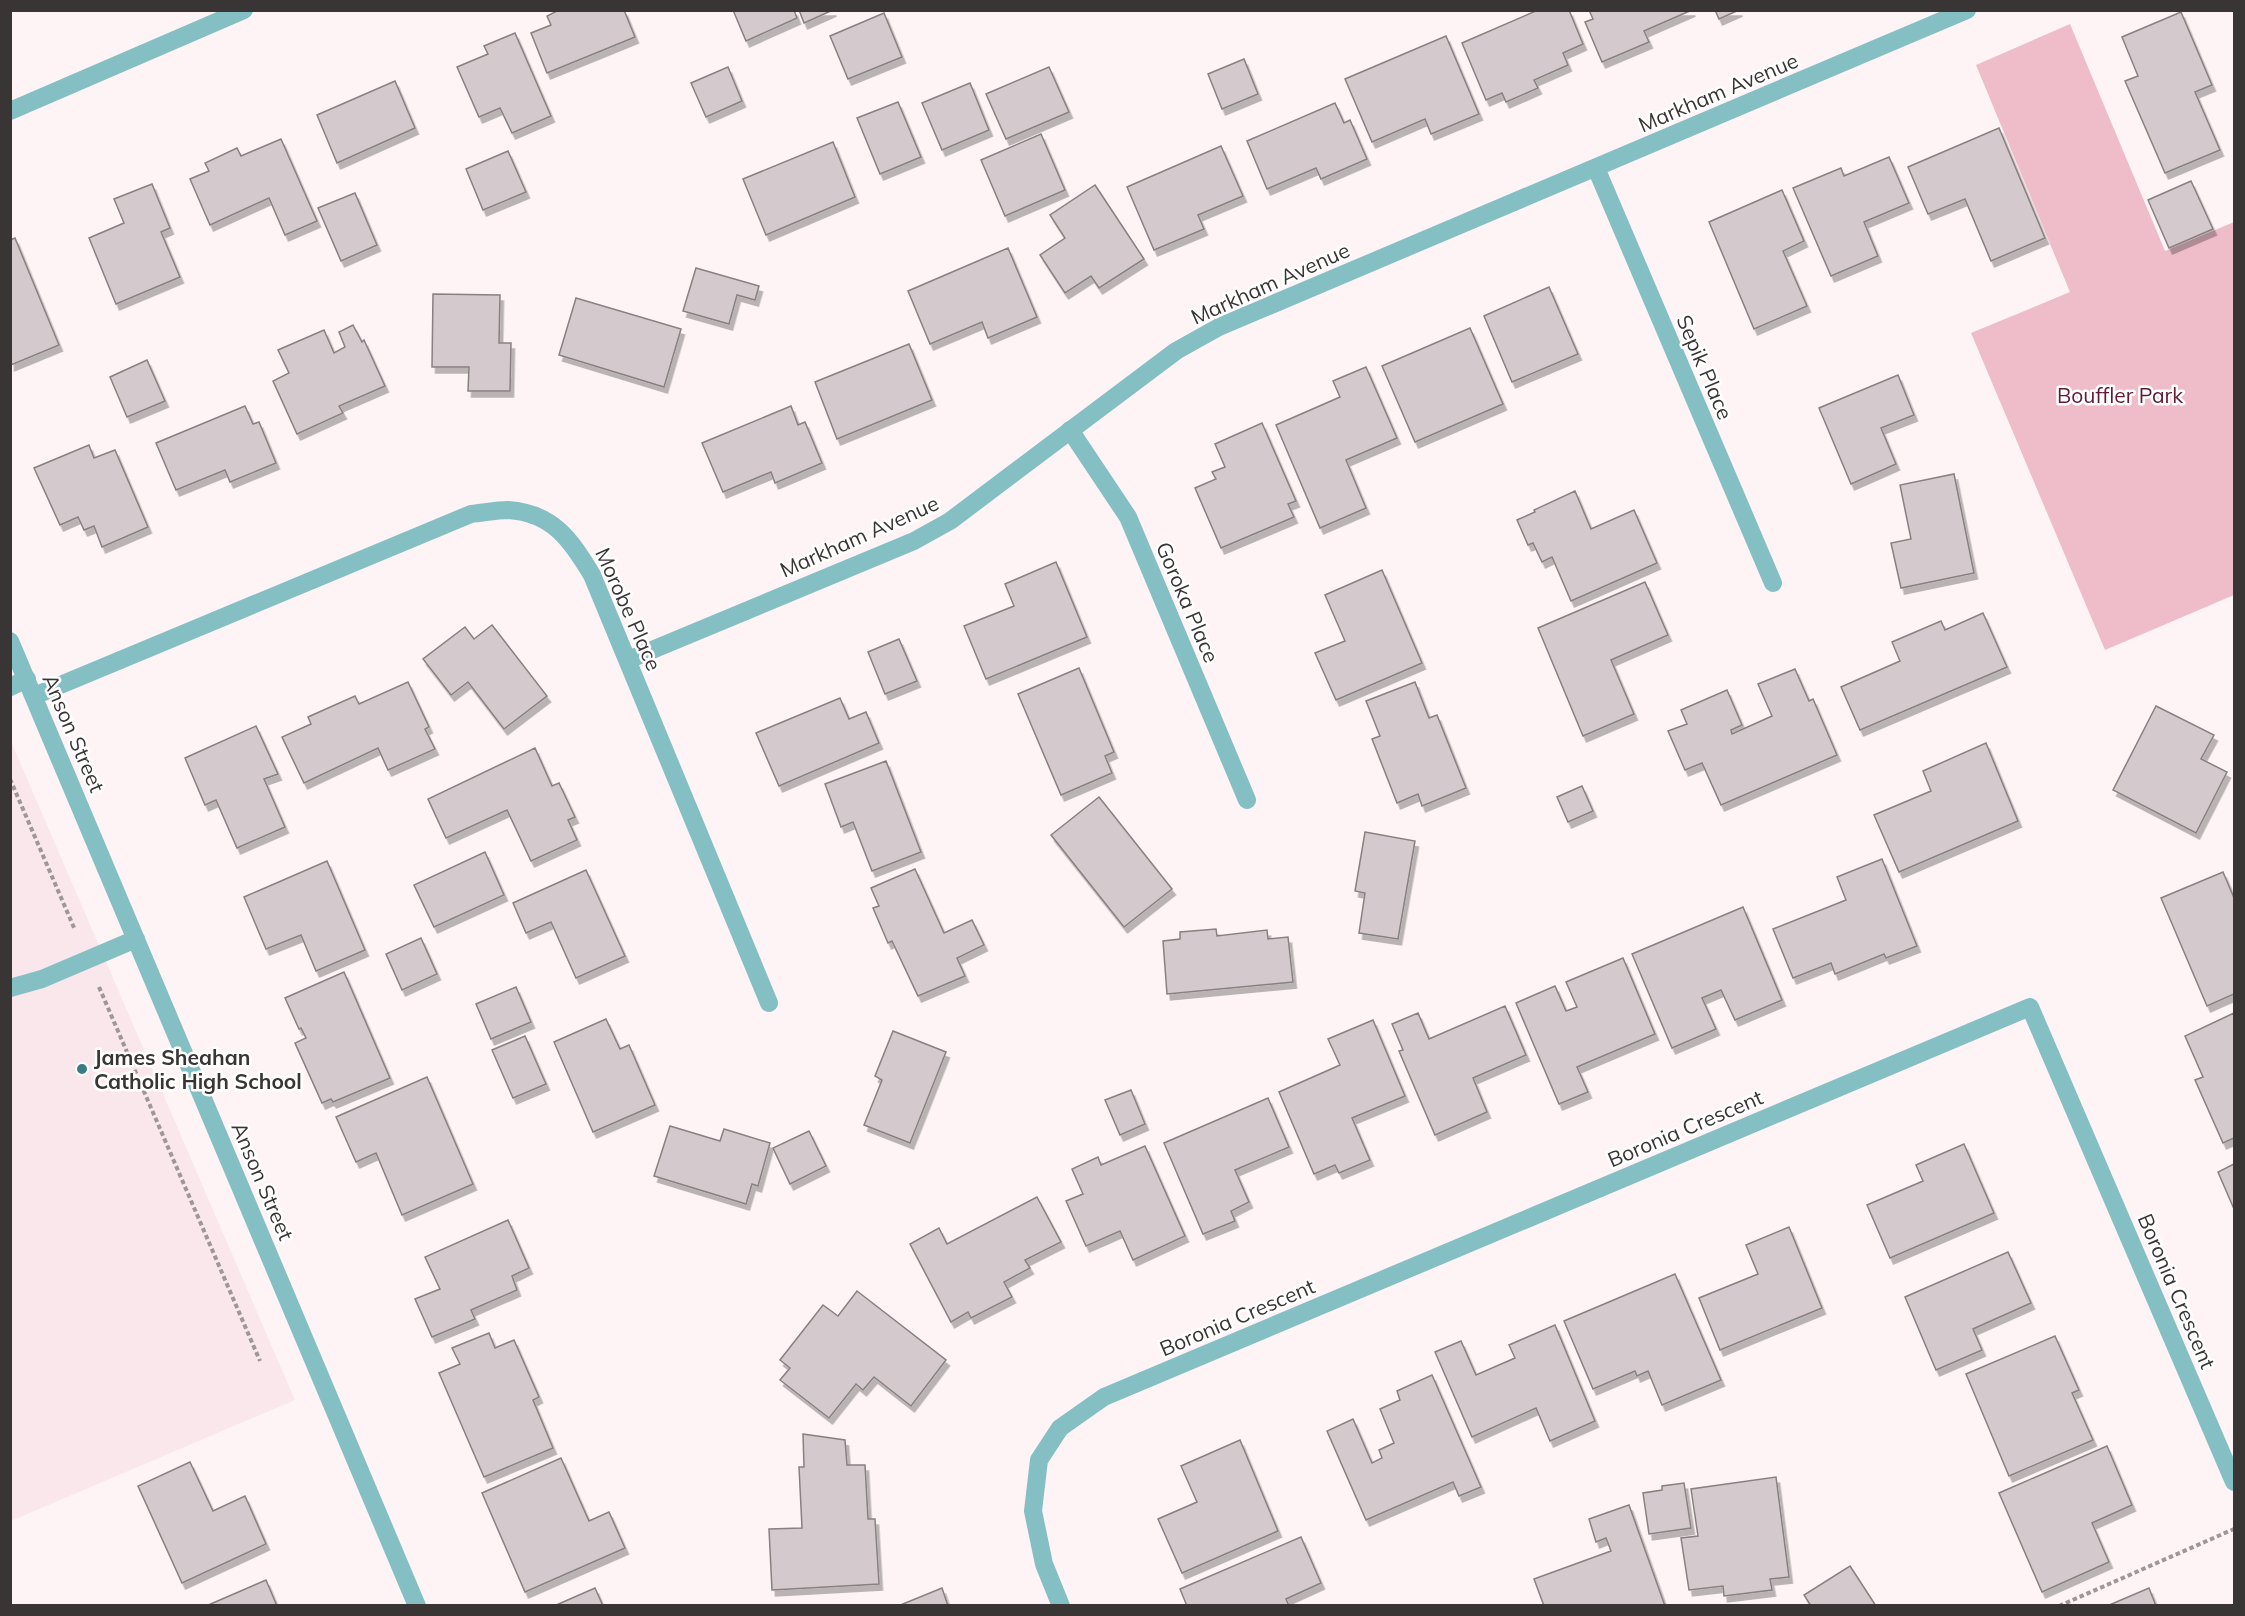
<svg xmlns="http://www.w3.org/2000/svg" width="2245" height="1616" font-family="Mulish,sans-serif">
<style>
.built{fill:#fae7eb}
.green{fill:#efbdca}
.building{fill:#d4cacd;stroke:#898082;stroke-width:1.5;filter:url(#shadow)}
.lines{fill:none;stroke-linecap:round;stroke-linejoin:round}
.path{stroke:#9e9798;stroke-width:4;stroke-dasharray:4.5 3;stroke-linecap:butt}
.service{stroke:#84bfc4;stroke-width:18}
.minor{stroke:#84bfc4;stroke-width:18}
.tertiary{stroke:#84bfc4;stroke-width:18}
.poi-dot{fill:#367e84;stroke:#fff;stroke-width:2}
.labels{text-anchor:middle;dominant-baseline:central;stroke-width:5;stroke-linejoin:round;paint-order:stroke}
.street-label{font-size:21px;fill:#393535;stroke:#fff}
.park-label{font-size:21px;fill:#611934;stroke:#fff}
.poi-label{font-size:21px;font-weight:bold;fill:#393535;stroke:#fff;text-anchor:start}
</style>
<defs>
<filter id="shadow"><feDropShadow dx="3.5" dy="6" stdDeviation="0" flood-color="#0004"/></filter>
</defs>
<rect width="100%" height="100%" fill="#fef4f6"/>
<!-- built -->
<polygon class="built" points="10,739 295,1400 11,1521 10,1521"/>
<!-- green -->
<polygon class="green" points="2070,24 2165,251 2234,222 2234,595 2105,650 1971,333 2070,292 1976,65"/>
<!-- building -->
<g class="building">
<polygon points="559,10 624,10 635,37 547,73 531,33 551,25 547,16"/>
<polygon points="733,10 794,10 797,18 746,41"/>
<polygon points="799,10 833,10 804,23"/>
<polygon points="1538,10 1569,10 1583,44 1563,53 1568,65 1534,80 1538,88 1506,102 1502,93 1486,100 1462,43"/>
<polygon points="1589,10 1692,10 1644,31 1649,42 1602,62 1585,22 1593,19"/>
<polygon points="1715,10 1739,10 1719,19"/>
<polygon points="2181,12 2212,85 2195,92 2220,150 2165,173 2125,81 2138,76 2122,37"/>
<polygon points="884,13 902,57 848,79 830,36"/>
<polygon points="515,33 551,116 512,133 500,108 479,117 457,67 488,54 484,46"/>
<polygon points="1446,36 1479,114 1431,134 1425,119 1372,142 1345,79"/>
<polygon points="1244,59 1258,94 1222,109 1208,74"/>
<polygon points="728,67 742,101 706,117 691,83"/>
<polygon points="1049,67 1069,112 1006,139 986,94"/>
<polygon points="395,81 415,128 337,163 317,115"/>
<polygon points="970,83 989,130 942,150 922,103"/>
<polygon points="898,102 921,157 880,174 857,118"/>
<polygon points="1335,103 1344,123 1350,120 1367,159 1321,179 1316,168 1267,189 1247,141"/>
<polygon points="1999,128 2045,238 1991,261 1965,199 1928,214 1908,167"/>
<polygon points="1041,134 1065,190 1005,216 981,160"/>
<polygon points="281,139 317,221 285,235 269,198 210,225 190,179 209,171 205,163 237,148 241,156"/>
<polygon points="833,142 855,197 766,235 743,179"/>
<polygon points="1221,146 1243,196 1198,215 1204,229 1154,250 1127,187"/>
<polygon points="508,151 526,192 483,210 466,169"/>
<polygon points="1889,157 1909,203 1864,222 1878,256 1831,276 1793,188 1841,168 1844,176"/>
<polygon points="2191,181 2213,229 2169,248 2148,200"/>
<polygon points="152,184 170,228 161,232 180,277 116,304 89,238 124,223 114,199"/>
<polygon points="1095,185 1144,259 1099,288 1091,276 1065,293 1040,255 1065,238 1050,215"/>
<polygon points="1782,190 1804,241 1783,251 1807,306 1754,329 1709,222"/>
<polygon points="355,193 377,245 341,261 318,208"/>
<polygon points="15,238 59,345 11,365 10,240"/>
<polygon points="1008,248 1037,317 988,338 982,322 930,344 908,291"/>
<polygon points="696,268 759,286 755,300 737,295 729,324 683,311"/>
<polygon points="1549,287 1578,354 1512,382 1484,316"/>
<polygon points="433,294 500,295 499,343 511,343 510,391 468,391 469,367 432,367"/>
<polygon points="576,298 681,329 664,387 559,355"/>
<polygon points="353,325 362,342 364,340 385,386 339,406 343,413 297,434 273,381 289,373 278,350 324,330 334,353 345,347 339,332"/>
<polygon points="1470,328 1503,404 1415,442 1382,366"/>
<polygon points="909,344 932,400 837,439 815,382"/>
<polygon points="147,360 165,401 127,417 110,377"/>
<polygon points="1366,367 1397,438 1346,460 1366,508 1320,528 1276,425 1340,397 1333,381"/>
<polygon points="1898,375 1914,415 1881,428 1896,464 1851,484 1819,408"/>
<polygon points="245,406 253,424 259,422 276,463 230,482 225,470 176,490 156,443"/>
<polygon points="791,406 798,425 805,422 822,463 775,483 771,472 723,492 702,443"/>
<polygon points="1262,423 1296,501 1288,504 1294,517 1221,548 1195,488 1216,479 1212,472 1225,467 1215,444"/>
<polygon points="89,445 94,458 115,450 148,527 102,547 94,526 84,530 78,517 60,525 34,468"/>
<polygon points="1954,474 1974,573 1901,588 1891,543 1911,539 1900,485"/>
<polygon points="1575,491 1591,529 1634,510 1657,563 1571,601 1552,557 1542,562 1533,543 1528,545 1517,520 1535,512 1534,510"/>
<polygon points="1056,562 1087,637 986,679 964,626 1014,606 1005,584"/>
<polygon points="1382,570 1422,663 1336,700 1315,653 1345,641 1325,595"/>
<polygon points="1645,582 1668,635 1611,660 1634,714 1583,736 1538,628"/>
<polygon points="1983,613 2007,667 1860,730 1841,687 1900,661 1892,642 1941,621 1945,630"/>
<polygon points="492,625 547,696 504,729 468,682 451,695 423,659 465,627 474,639"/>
<polygon points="899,639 917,681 885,694 868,652"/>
<polygon points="1079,668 1114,752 1105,756 1112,773 1061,795 1018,694"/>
<polygon points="1795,669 1809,701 1813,699 1837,755 1721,805 1702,763 1685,770 1668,731 1687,724 1681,710 1727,690 1742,725 1731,730 1732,734 1772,716 1758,684"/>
<polygon points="408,682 429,727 425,729 435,749 388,770 378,748 304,783 282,737 311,724 308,717 355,696 359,704"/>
<polygon points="1415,682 1429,718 1437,715 1466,788 1422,806 1418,794 1397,803 1372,739 1380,736 1366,701"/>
<polygon points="840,698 849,719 866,712 879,743 779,786 756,733"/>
<polygon points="2156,706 2214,735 2201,759 2227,772 2196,833 2113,790"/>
<polygon points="256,726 278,774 264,779 285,827 237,848 216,800 205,805 185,758"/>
<polygon points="1986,743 2018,821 1899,872 1874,815 1931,791 1923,771"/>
<polygon points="535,748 552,786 559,783 575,817 568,820 577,840 531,861 507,810 446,838 428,799"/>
<polygon points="886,761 921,852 872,871 853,822 841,827 825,784"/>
<polygon points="1582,786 1593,811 1568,822 1557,797"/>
<polygon points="1099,797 1172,889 1124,927 1051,835"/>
<polygon points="1365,832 1415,841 1398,939 1359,933 1365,893 1355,891"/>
<polygon points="485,852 504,895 434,927 414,885"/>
<polygon points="1882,859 1917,946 1886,958 1884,954 1835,974 1831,963 1793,978 1773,929 1846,900 1837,877"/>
<polygon points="327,861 365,950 316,971 301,935 266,949 244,897"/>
<polygon points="915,869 944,933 972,920 984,945 957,958 965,976 918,996 892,941 888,943 873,908 879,906 871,888"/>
<polygon points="586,870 625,956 576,978 551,922 526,933 513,903"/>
<polygon points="2223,872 2234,898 2234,994 2207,1006 2161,898"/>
<polygon points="1743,907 1782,1000 1735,1020 1721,990 1702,998 1716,1029 1672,1048 1632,954"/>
<polygon points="1216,929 1217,936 1267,930 1268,939 1288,937 1293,982 1167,994 1163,941 1180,939 1180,932"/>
<polygon points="421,938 437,974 402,990 386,954"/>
<polygon points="1623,958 1655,1034 1577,1067 1588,1092 1559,1104 1516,1003 1555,986 1566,1011 1577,1007 1566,982"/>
<polygon points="344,972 390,1078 333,1102 331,1099 322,1103 295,1043 306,1038 301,1028 299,1029 285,998"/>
<polygon points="516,987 531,1022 491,1039 476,1004"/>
<polygon points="1505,1006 1526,1055 1473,1078 1487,1112 1435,1135 1399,1051 1403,1050 1392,1024 1418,1013 1429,1039"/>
<polygon points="2234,1013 2234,1138 2223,1143 2195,1080 2203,1077 2185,1036"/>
<polygon points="606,1019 620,1049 629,1045 655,1105 593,1132 554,1042"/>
<polygon points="1373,1020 1405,1096 1352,1118 1370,1160 1339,1173 1335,1165 1314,1174 1279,1092 1340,1065 1328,1039"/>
<polygon points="893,1031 946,1052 910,1143 864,1125 882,1080 875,1076"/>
<polygon points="525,1036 546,1084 513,1098 492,1050"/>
<polygon points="427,1077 473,1184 402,1215 376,1153 356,1162 336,1117"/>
<polygon points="1131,1090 1145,1124 1120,1135 1105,1100"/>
<polygon points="1268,1098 1289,1147 1235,1170 1249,1202 1231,1211 1235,1221 1203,1234 1164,1143"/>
<polygon points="670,1126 720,1141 724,1129 770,1143 758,1186 752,1184 746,1204 654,1176"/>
<polygon points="809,1131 826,1166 790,1184 773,1148"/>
<polygon points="1964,1144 1994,1213 1890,1258 1867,1205 1923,1181 1916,1165"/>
<polygon points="1145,1146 1185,1236 1133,1260 1120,1231 1086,1246 1066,1201 1083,1194 1072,1169 1098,1157 1101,1165"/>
<polygon points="2234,1164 2234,1209 2218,1172"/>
<polygon points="1037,1197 1061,1242 1025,1260 1030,1268 1004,1282 1012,1297 971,1318 968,1312 951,1322 910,1244 939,1228 947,1244"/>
<polygon points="508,1220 529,1268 512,1276 517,1290 471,1310 475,1319 432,1337 415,1299 440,1289 425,1257"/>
<polygon points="1789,1227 1822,1308 1720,1350 1699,1298 1758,1274 1746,1245"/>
<polygon points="2008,1252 2031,1303 1973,1329 1982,1350 1936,1370 1905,1297"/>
<polygon points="1675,1274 1721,1380 1662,1405 1648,1371 1637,1376 1635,1371 1593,1389 1564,1321"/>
<polygon points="857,1291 946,1360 911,1406 874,1377 863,1390 856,1384 829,1418 780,1380 790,1368 780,1360 823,1305 838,1316"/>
<polygon points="1555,1325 1595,1421 1550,1441 1536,1408 1472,1437 1435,1352 1461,1341 1476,1375 1515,1358 1509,1345"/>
<polygon points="489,1333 495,1348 514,1340 539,1397 533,1400 553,1448 484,1477 439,1373 460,1364 452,1348"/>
<polygon points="2055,1336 2079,1390 2072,1393 2093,1440 2009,1476 1966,1374"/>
<polygon points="1432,1375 1481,1487 1459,1496 1453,1482 1366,1520 1327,1431 1353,1419 1372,1463 1382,1458 1379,1450 1394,1443 1380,1409 1400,1400 1397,1391"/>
<polygon points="803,1434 845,1440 847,1465 865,1465 868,1519 875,1519 879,1584 772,1590 769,1529 802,1528 799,1467 804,1467"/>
<polygon points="1240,1440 1278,1531 1182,1573 1158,1519 1197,1502 1181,1466"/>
<polygon points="2107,1446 2132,1505 2092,1523 2109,1562 2042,1592 1999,1493"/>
<polygon points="561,1458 589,1521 609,1512 625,1548 525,1592 482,1493"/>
<polygon points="190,1462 213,1511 245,1496 266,1544 182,1583 138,1486"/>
<polygon points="1776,1477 1789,1577 1770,1579 1772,1590 1724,1596 1723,1586 1689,1590 1681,1538 1698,1536 1691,1489"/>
<polygon points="1684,1483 1691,1528 1649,1534 1643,1493 1662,1490 1662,1486"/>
<polygon points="1629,1505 1665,1606 1544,1606 1534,1579 1611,1551 1606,1538 1596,1542 1589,1519"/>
<polygon points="1301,1537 1321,1583 1286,1599 1289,1606 1187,1606 1180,1589"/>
<polygon points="1850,1566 1876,1606 1811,1606 1804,1595"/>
<polygon points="266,1580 277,1606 206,1606"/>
<polygon points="595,1588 603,1606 554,1606"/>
<polygon points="942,1588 948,1606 898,1606"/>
<polygon points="2149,1588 2156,1606 2107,1606"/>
</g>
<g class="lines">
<!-- path -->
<g class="path">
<polyline points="10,779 75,930"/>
<polyline points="99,987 260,1361"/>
<polyline points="2059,1606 2234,1529"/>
</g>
<!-- service -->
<g class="service">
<polyline points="10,687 27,679"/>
<polyline points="10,988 42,979 136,939"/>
</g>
<!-- minor -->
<g class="minor">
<polyline points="10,111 244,10"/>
<polyline points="1596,168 1773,583"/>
<polyline points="1070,430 1128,517 1247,800"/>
<polyline points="628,660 914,541 950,521 1176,351 1219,327 1967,10"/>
<path d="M 34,696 L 471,514 C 483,513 496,510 508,510 C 553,513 571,540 592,575 L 769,1003"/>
<polyline points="1061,1606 1044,1564 1033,1511 1039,1460 1060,1428 1104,1397 2030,1007 2234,1482"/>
</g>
<!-- tertiary -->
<polyline class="tertiary" points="10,641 417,1606"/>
</g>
<!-- markers -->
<circle class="poi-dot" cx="82" cy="1069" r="6"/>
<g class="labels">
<!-- street labels -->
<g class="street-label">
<text transform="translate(1718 92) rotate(-23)">Markham Avenue</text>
<text transform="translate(1270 283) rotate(-24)">Markham Avenue</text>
<text transform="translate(1705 367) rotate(67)">Sepik Place</text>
<text transform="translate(859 536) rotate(-24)">Markham Avenue</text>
<text transform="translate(1188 602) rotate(67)">Goroka Place</text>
<text transform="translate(629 609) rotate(66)">Morobe Place</text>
<text transform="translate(74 733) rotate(67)">Anson Street</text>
<text transform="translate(1685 1128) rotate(-23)">Boronia Crescent</text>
<text transform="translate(263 1181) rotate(67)">Anson Street</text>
<text transform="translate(2177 1291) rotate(67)">Boronia Crescent</text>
<text transform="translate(1237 1317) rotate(-23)">Boronia Crescent</text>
</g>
<!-- park labels -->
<g class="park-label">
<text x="2120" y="395">Bouffler Park</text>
</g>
<!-- poi labels -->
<g class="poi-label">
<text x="94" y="1057">James Sheahan<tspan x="94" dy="24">Catholic High School</tspan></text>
</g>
</g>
<!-- border -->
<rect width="2245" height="1616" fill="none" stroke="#393535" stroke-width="24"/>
</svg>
